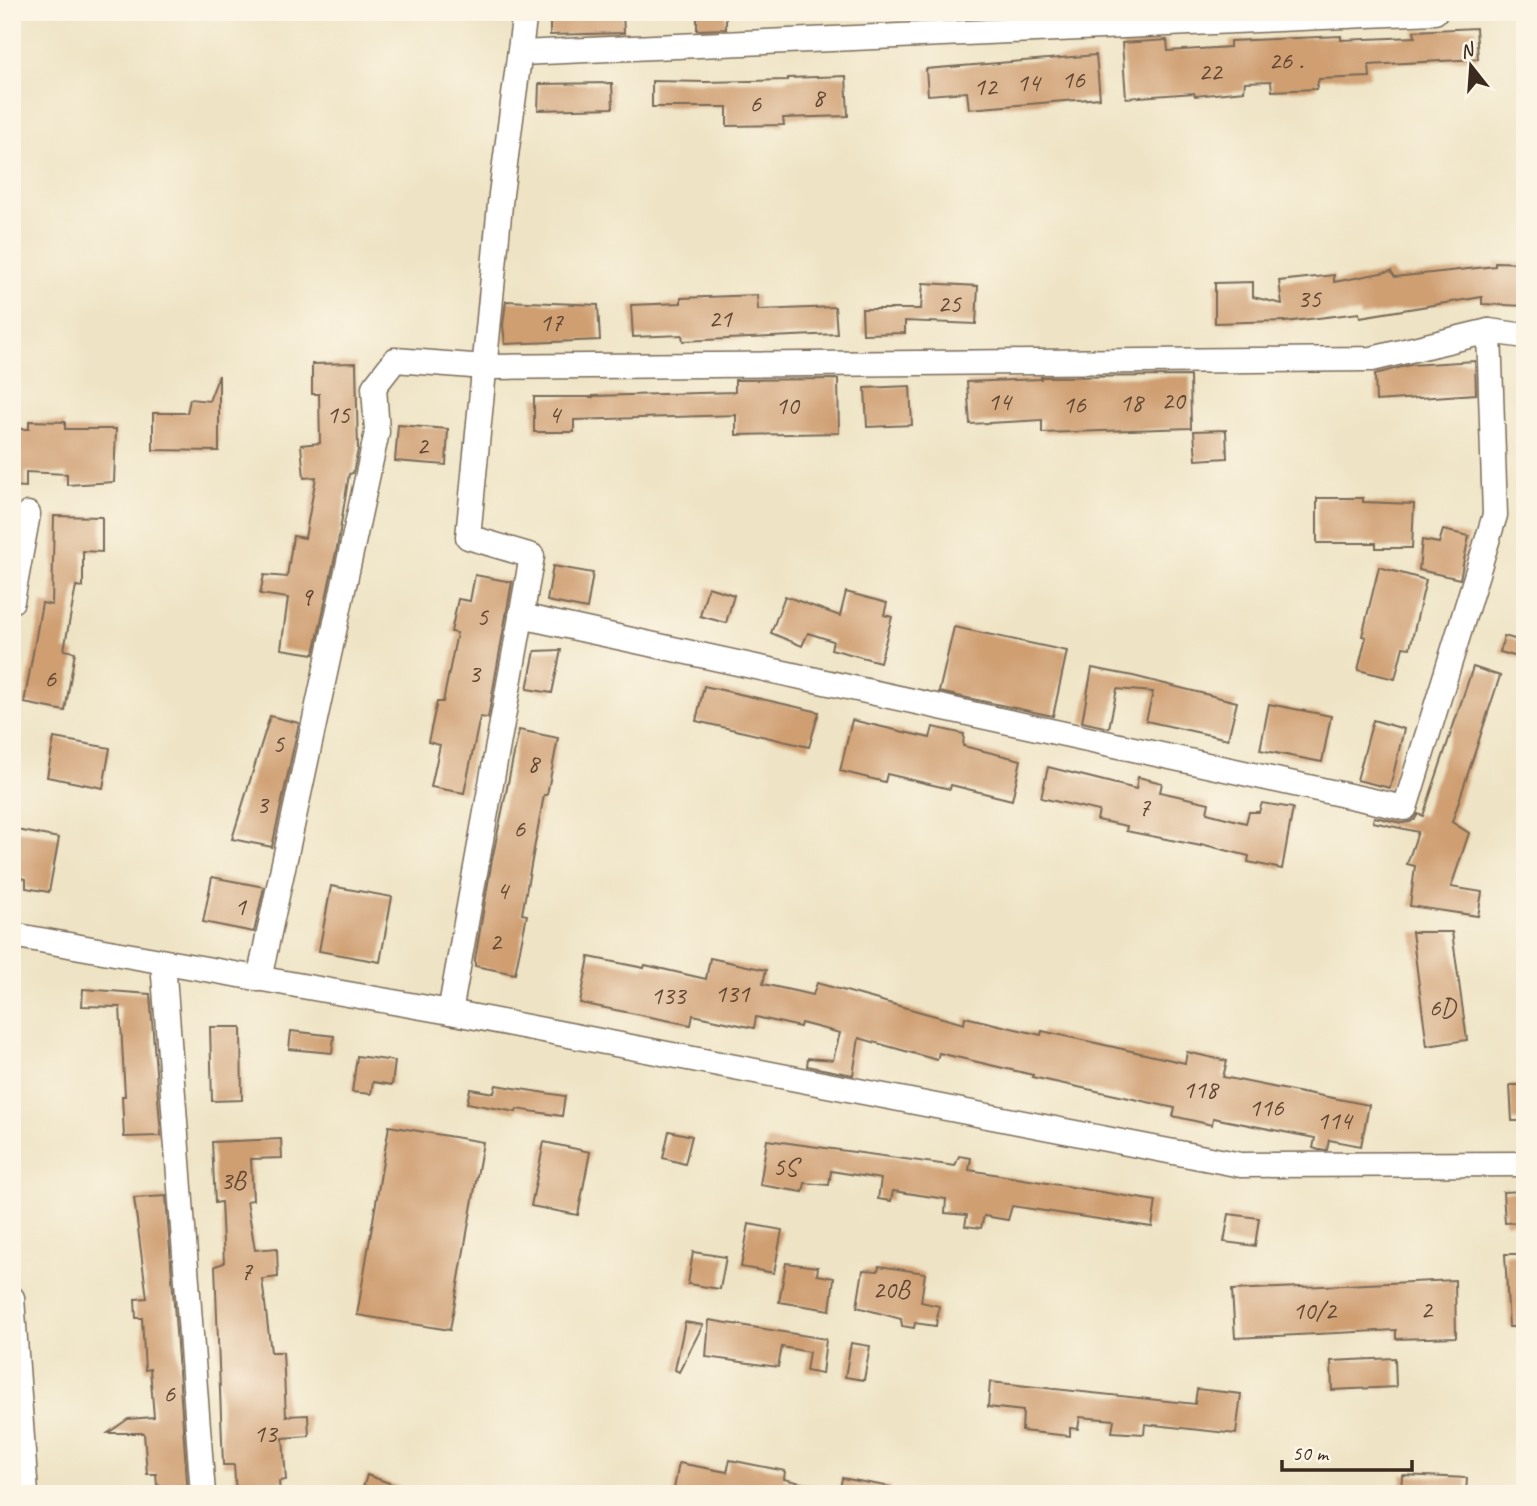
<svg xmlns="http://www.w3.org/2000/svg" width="1537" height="1506" font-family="Caveat,sans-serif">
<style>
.building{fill:#cf9e71}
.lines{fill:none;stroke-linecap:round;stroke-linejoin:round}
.minor-casing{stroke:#7a6b58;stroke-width:27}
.minor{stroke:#fff;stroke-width:24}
.labels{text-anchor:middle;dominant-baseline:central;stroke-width:6;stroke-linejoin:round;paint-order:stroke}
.number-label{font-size:26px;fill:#604733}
</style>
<rect width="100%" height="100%" fill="#fcf5e5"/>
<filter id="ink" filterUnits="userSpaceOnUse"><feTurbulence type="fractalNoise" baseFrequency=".0143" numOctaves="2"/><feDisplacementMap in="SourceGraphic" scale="14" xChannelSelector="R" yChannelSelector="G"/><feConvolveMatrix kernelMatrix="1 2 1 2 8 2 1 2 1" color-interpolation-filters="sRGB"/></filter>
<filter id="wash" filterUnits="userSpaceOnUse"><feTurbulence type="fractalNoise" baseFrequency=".00686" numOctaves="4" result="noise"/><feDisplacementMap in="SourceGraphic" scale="28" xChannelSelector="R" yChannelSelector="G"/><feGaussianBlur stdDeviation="1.57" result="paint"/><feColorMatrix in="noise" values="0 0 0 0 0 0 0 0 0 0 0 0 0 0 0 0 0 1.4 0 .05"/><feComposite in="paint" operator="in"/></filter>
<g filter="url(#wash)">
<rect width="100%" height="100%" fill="#eee3c4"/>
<g id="blocks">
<!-- building -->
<g class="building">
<polygon points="550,12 623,12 624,33 550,35"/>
<polygon points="697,12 726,12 726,29 697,30"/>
<polygon points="1476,28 1478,59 1369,65 1370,77 1319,79 1316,89 1272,91 1271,81 1245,82 1244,91 1195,96 1194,93 1126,98 1122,43 1167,40 1168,51 1230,47 1230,41 1341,36 1341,40 1415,37 1414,31"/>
<polygon points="1096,55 1100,98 969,109 967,92 928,95 926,69"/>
<polygon points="846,76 848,116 783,118 784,125 727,126 727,107 652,107 652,81 706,82 788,80 788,78"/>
<polygon points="612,83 613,108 538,110 539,84"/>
<polygon points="1495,262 1525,263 1525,306 1482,304 1482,297 1360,317 1359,313 1284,322 1284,321 1215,323 1215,283 1253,282 1253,297 1282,304 1279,281 1334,275 1334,282 1391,271 1395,277 1495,266"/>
<polygon points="923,283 978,286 976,324 905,321 905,333 863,334 862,309 921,309"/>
<polygon points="757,295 758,310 835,307 837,334 683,341 682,335 633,337 631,305 681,303 681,298"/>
<polygon points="506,301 598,305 600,340 505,344 503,325"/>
<polygon points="1475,361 1476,394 1376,401 1375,374 1410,365"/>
<polygon points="356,363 358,450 353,473 349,474 338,543 314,654 281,649 288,598 260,594 264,575 287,577 293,536 305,538 316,477 304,478 301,445 320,443 319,394 312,394 312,364"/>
<polygon points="219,375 219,451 153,450 153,413 187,413 190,399 209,401"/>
<polygon points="1190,376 1191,428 1042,433 1042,420 970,424 967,382 1041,379 1041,377"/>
<polygon points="838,379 839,433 736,435 736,415 574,420 574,432 534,432 534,397 593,397 593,396 735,392 735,380"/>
<polygon points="910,386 912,425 867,427 865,388"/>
<polygon points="29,421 65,422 65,429 116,429 114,482 67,485 67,474 26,472 26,487 12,486 12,429 29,429"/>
<polygon points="398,425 448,429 446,465 395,461"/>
<polygon points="1226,430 1227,458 1196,460 1194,431"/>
<polygon points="1317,498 1363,498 1363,502 1414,504 1412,548 1376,548 1376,543 1317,543"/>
<polygon points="54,516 102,517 102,552 83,551 83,587 76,586 64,650 75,652 65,711 24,703 42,603 52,605"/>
<polygon points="1443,530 1469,536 1460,579 1419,570 1422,540 1439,543"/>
<polygon points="553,566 593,573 587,609 547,601"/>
<polygon points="1379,567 1426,580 1410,648 1403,647 1395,679 1358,670 1366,637 1362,636"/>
<polygon points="475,575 512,582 488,718 480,717 464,793 431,787 440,745 428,742 437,702 443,702 457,633 451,632 458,599 470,601"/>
<polygon points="708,587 734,595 726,623 700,616"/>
<polygon points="846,592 887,603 884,615 892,617 880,662 831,649 833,641 808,633 802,646 771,633 785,596 840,616"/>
<polygon points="954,627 1067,651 1053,716 939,692"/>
<polygon points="1504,636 1525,642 1525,659 1500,652"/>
<polygon points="561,650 552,693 527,689 535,651"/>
<polygon points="1473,667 1500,676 1452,822 1469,833 1451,887 1482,892 1478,916 1410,906 1415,866 1407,864 1418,832 1373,822 1374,817 1402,823 1410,822 1415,819 1418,814 1423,816"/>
<polygon points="1092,668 1133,676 1237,702 1228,739 1146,721 1153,692 1117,689 1109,728 1082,722"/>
<polygon points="704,686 819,712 809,747 696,721"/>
<polygon points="1269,704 1331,716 1322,762 1260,750"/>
<polygon points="270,716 299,723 272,847 232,839"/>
<polygon points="852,720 930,738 933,727 964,734 963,746 1021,760 1012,800 951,785 950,789 887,774 885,782 840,771"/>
<polygon points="1373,720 1404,729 1390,788 1357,780"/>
<polygon points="519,730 558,738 547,795 544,795 522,914 527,915 515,974 475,966 475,959 492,860"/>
<polygon points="54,738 110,748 103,788 47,777"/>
<polygon points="1048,767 1136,789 1138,777 1162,783 1160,792 1209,803 1207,813 1246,823 1249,812 1259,812 1262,803 1293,808 1282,869 1248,862 1249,856 1201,844 1201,846 1126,831 1127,826 1097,820 1099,811 1041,798"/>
<polygon points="12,829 59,838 49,892 26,888 26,879 12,876"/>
<polygon points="212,877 264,887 254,932 203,922"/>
<polygon points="331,886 392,897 380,962 319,951"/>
<polygon points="1412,932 1452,932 1467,1040 1427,1046"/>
<polygon points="589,957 644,968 645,965 706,979 710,958 766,970 763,984 813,995 817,983 964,1024 965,1017 1041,1035 1042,1031 1185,1063 1187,1052 1227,1061 1223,1077 1307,1094 1307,1093 1369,1105 1361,1146 1329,1140 1327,1150 1319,1150 1313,1148 1315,1138 1213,1118 1212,1125 1173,1116 1175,1108 1032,1077 1033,1075 939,1053 937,1060 859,1038 853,1075 807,1066 808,1058 833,1060 840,1033 801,1023 800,1027 756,1017 754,1028 693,1015 691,1025 580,1003"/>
<polygon points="83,989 150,994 161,1136 124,1137 122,1096 125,1096 120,1007 82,1006"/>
<polygon points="210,1027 241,1027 242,1100 212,1101"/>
<polygon points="291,1031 334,1036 332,1053 289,1049"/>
<polygon points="357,1056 395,1061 392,1085 373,1082 371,1094 352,1092"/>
<polygon points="496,1085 565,1096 562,1116 517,1109 516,1112 467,1103 470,1089 494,1093"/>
<polygon points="1510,1085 1525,1085 1525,1121 1512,1121"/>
<polygon points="389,1126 483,1142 450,1330 357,1315"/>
<polygon points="669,1131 692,1136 685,1164 663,1158"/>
<polygon points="281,1139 282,1158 251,1159 253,1200 247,1201 255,1250 277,1248 278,1277 262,1279 271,1352 283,1352 286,1416 308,1415 309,1436 283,1438 286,1480 279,1481 280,1494 236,1494 234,1465 223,1465 215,1266 224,1263 221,1202 215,1203 212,1142"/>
<polygon points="767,1140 955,1166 959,1156 971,1158 969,1170 1156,1201 1152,1227 1012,1206 1008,1220 984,1216 981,1228 965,1226 967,1215 945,1213 946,1199 893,1191 891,1201 878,1199 881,1179 831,1171 829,1185 805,1183 803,1192 760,1185"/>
<polygon points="544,1142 590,1152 578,1215 531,1206"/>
<polygon points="1525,1191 1525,1222 1505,1223 1503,1192"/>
<polygon points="166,1196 188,1494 164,1494 164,1486 157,1485 156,1474 147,1474 144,1433 108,1433 128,1419 154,1417 150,1369 145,1370 142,1318 136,1318 135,1299 147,1298 134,1198"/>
<polygon points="1229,1214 1259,1218 1255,1246 1224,1242"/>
<polygon points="749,1224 782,1230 774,1273 741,1267"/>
<polygon points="693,1252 726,1257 720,1289 688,1284"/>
<polygon points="1505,1254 1525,1254 1525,1327 1509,1327"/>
<polygon points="786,1263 818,1267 817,1275 834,1278 830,1310 779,1302"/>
<polygon points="879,1266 925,1273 921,1302 939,1306 936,1326 915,1323 914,1328 902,1326 901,1319 857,1307 863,1270 878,1271"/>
<polygon points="1455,1280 1456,1337 1396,1339 1396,1330 1235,1338 1232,1290"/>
<polygon points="709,1320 826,1339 822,1374 806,1371 809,1352 782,1347 778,1367 706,1357"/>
<polygon points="685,1322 703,1325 679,1372 675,1370"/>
<polygon points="851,1343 870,1346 864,1380 845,1377"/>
<polygon points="1395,1358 1396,1387 1332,1390 1331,1361"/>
<polygon points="990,1382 1195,1404 1197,1389 1241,1394 1236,1434 1145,1424 1144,1434 1112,1432 1114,1420 1080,1417 1078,1429 1070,1428 1070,1436 1022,1431 1023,1411 988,1407"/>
<polygon points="730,1460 785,1471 784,1479 822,1488 822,1494 673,1494 679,1463 727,1472"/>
<polygon points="367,1475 414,1492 414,1494 361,1494"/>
<polygon points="1402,1475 1467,1478 1466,1494 1401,1494"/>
<polygon points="842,1478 891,1487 890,1494 839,1494"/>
</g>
</g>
</g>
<g filter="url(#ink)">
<use href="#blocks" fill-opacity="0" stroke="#7a6b58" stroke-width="2"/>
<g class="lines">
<!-- minor casing -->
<g class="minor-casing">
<g id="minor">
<polyline points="520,53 1435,12"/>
<polyline points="12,601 28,514"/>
<polyline points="521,616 1405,808 1495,515 1489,331"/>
<polyline points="12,935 450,1012 1241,1165 1525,1164"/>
<polyline points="163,962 203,1494"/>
<polyline points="259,979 377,432 374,387 395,360 485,367 1372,359 1489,331 1525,336"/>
<polyline points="450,1012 532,556 468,537 501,194 525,12"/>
<polyline points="12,1298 26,1494"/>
</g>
</g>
<!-- minor -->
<use href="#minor" class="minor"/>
</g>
</g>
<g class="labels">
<!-- number labels -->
<g class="number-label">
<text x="1286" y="60">26 .</text>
<text x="1210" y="71">22</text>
<text x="1073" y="79">16</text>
<text x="1028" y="82">14</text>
<text x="985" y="86">12</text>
<text x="818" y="97">8</text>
<text x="755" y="103">6</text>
<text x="1309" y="298">35</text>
<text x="949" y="303">25</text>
<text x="720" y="318">21</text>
<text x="551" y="322">17</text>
<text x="1173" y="400">20</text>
<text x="999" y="401">14</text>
<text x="1131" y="402">18</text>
<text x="1074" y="404">16</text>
<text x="787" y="405">10</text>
<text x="338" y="414">15</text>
<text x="554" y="414">4</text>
<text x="422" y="445">2</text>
<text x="306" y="596">9</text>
<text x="482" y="616">5</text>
<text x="474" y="673">3</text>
<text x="50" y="678">6</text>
<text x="278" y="743">5</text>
<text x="533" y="763">8</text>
<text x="262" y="804">3</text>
<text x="1144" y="807">7</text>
<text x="519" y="828">6</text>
<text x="502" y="890">4</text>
<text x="240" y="906">1</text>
<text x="495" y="941">2</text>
<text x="732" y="993">131</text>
<text x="668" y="995">133</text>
<text x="1442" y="1007">6D</text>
<text x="1200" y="1089">118</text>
<text x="1266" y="1107">116</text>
<text x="1334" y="1120">114</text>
<text x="785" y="1166">5S</text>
<text x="233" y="1180">3B</text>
<text x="246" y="1271">7</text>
<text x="891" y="1289">20B</text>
<text x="1426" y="1309">2</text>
<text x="1314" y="1310">10/2</text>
<text x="169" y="1393">6</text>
<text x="265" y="1433">13</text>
</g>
</g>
<!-- margin -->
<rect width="1537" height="1506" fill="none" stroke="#fcf5e5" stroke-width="42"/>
<!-- north arrow -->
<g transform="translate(1471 66) rotate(343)" stroke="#fcf5e5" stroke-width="5" paint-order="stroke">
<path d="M0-5L12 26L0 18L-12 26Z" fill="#3b2a1e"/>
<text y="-10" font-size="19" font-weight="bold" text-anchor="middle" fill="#3b2a1e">N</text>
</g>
<!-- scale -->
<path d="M1282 1460v10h130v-10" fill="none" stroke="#3b2a1e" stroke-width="3.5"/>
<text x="1292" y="1460" font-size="21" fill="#3b2a1e" stroke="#fcf5e5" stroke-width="5" paint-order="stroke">50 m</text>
</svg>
